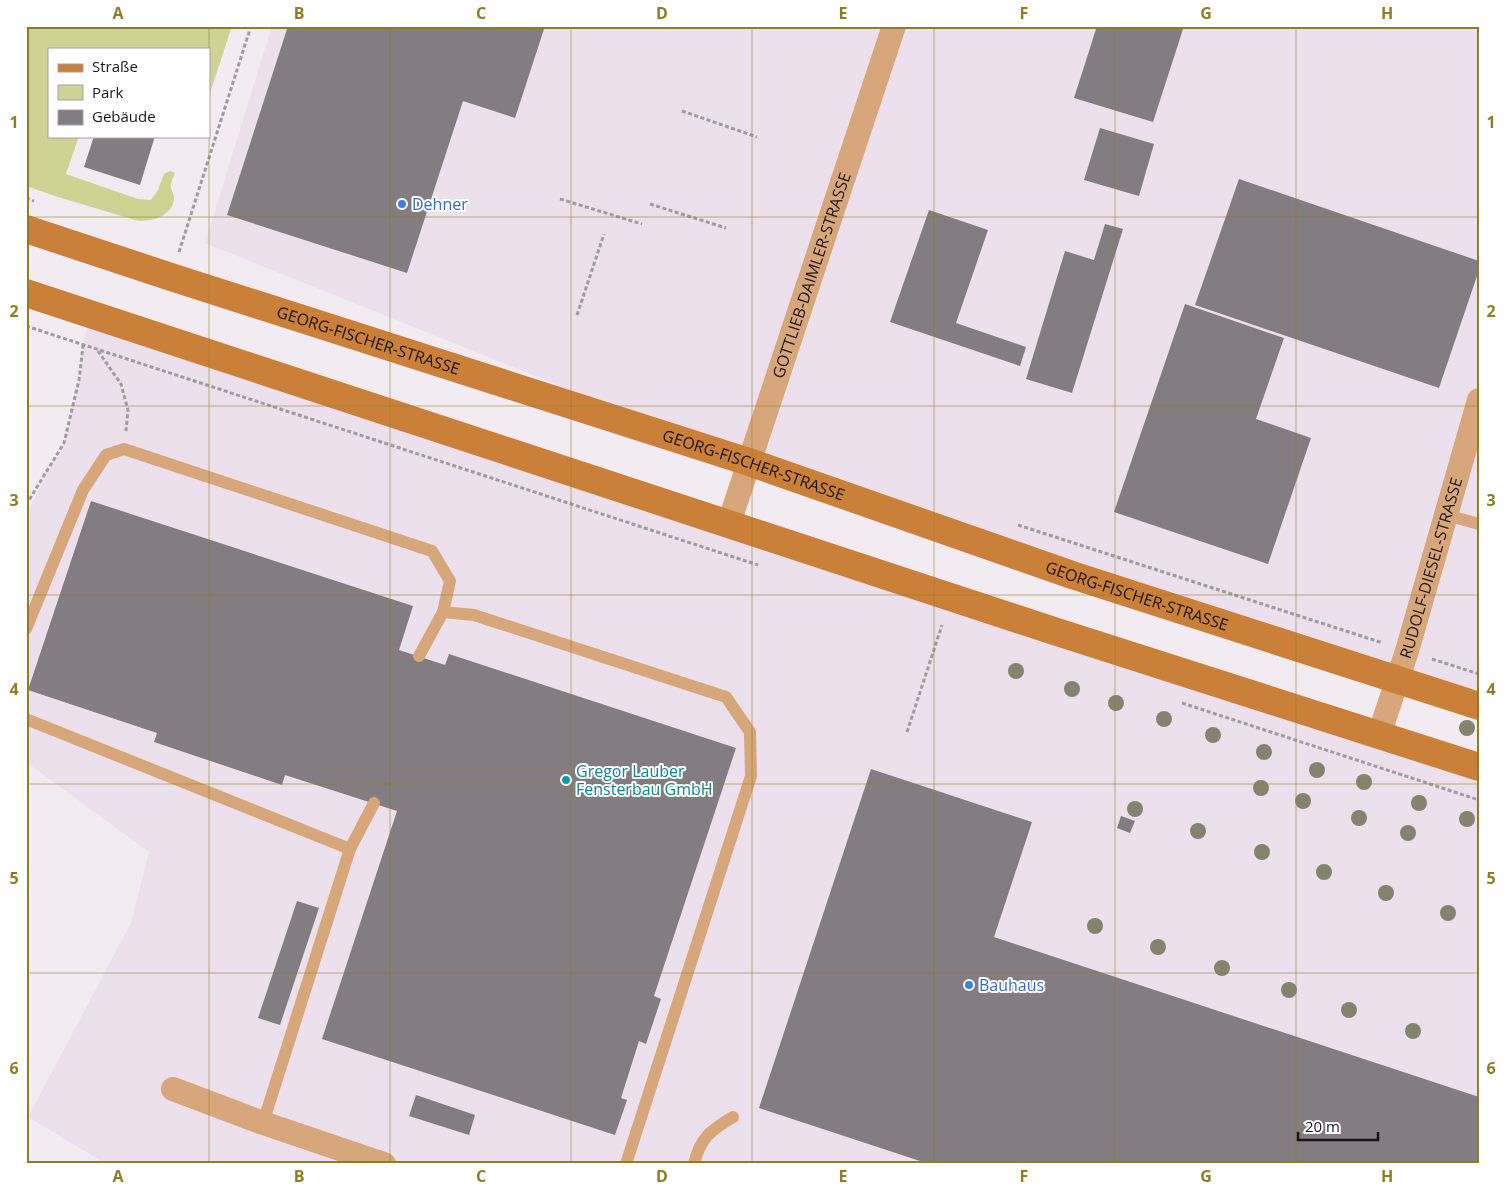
<svg xmlns="http://www.w3.org/2000/svg" width="1505" height="1190" font-family="'Open Sans',sans-serif">
<style>
.built{fill:#ebe0ec}
.green{fill:#ced393}
.building{fill:#837c81}
.lines{fill:none;stroke-linecap:round;stroke-linejoin:round}
.path{stroke:#9f9b9f;stroke-width:3;stroke-dasharray:4 2.5;stroke-linecap:butt}
.lane{stroke:#d8a67b;stroke-width:12}
.street{stroke:#d8a67b;stroke-width:24}
.secondary{stroke:#ca8039;stroke-width:28}
.tree{fill:#85836d}
.grid{fill:none;stroke:#8e7d23;stroke-width:1;stroke-opacity:0.55}
.shop-dot{fill:#3f7fe0;stroke:#fff;stroke-width:2}
.culture-dot{fill:#0f9aa8;stroke:#fff;stroke-width:2}
.labels{text-anchor:middle;dominant-baseline:central;stroke-width:4;stroke-linejoin:round;paint-order:stroke}
.shop-label{font-size:16px;fill:#366cbe;stroke:#fff;text-anchor:start}
.street-label{font-size:16px;fill:#181618;stroke:#fff}
.culture-label{font-size:16px;fill:#0d838f;stroke:#fff;text-anchor:start}
.neatline{fill:none;stroke:#8e7d23;stroke-width:2}
.grid-label{font-size:16px;text-anchor:middle;font-weight:bold;fill:#8e7d23}
</style>
<rect width="100%" height="100%" fill="#f2ecf2"/>
<!-- built -->
<g class="built">
<polygon points="272,26 1479,26 1479,706 749,462 205,243"/>
<polygon points="90,314 1479,767 1479,1164 106,1164 28,1117 131,923 149,852 26,762 26,514 64,443 79,380 83,345"/>
</g>
<!-- green -->
<path class="green" d="M 26,26 L 232,26 L 209,96 L 209,49 L 49,49 L 49,136 L 79,136 L 66,174 L 138,199 L 151,200 L 158,190 L 164,174 L 170,171 L 175,173 C 173,178 170,183 171,188 C 172,191 173,193 174,196 C 175,216 150,223 135,220 L 58,197 L 26,186 Z"/>
<!-- building -->
<g class="building">
<polygon points="288,26 545,26 515,118 463,101 407,273 227,215"/>
<polygon points="1097,26 1184,26 1153,122 1074,98"/>
<polygon points="1100,128 1154,144 1139,196 1084,180"/>
<polygon points="94,136 155,136 140,185 84,167"/>
<polygon points="1239,179 1479,261 1479,270 1439,388 1195,305"/>
<polygon points="929,210 988,230 956,323 1026,347 1020,366 890,322"/>
<polygon points="1105,224 1123,229 1072,393 1026,379 1065,251 1094,260"/>
<polygon points="1185,304 1284,338 1256,419 1311,438 1268,564 1114,512"/>
<polygon points="91,501 413,606 399,650 445,665 449,654 736,748 654,996 661,999 646,1044 639,1041 621,1098 627,1100 615,1135 322,1039 397,811 285,775 282,785 154,742 157,733 28,690"/>
<polygon points="871,769 1032,822 994,937 1479,1097 1479,1164 919,1164 920,1161 759,1108"/>
<polygon points="1121,816 1135,821 1130,833 1117,828"/>
<polygon points="297,901 319,908 280,1025 258,1018"/>
<polygon points="416,1095 475,1115 469,1135 409,1116"/>
</g>
<g class="lines">
<!-- path -->
<g class="path">
<polyline points="682,111 757,137"/>
<polyline points="26,198 34,201"/>
<polyline points="560,199 642,224"/>
<polyline points="650,204 726,228"/>
<polyline points="179,252 251,26"/>
<polyline points="577,315 604,234"/>
<polyline points="26,326 758,565"/>
<polyline points="98,351 121,384 128,410 126,431"/>
<polyline points="26,505 64,443 79,380 83,346"/>
<polyline points="1018,525 1383,643"/>
<polyline points="1432,659 1479,674"/>
<polyline points="1182,703 1479,800"/>
<polyline points="907,732 942,625"/>
</g>
<!-- lane -->
<g class="lane">
<polyline points="1446,515 1479,524"/>
<polyline points="26,629 83,490 106,455 124,449 432,551 450,581 443,612"/>
<polyline points="419,656 443,612 474,615 726,697 750,732 751,776 626,1164"/>
<polyline points="26,719 350,849"/>
<polyline points="263,1123 350,849 374,803"/>
<path d="M 694,1164 C 700,1138 711,1130 733,1117"/>
</g>
<!-- street -->
<g class="street">
<path id="s1" d="M 729,523 L 894,26"/>
<path id="s2" d="M 1379,735 L 1407,651 L 1479,400"/>
<polyline points="173,1089 263,1123 384,1164"/>
</g>
<!-- secondary -->
<g class="secondary">
<path id="s3" d="M 26,229 L 171,277 L 749,462 L 1072,575 L 1479,706"/>
<polyline points="26,293 1054,631 1479,767"/>
</g>
</g>
<!-- trees -->
<g class="tree">
<circle cx="1016" cy="671" r="8"/>
<circle cx="1072" cy="689" r="8"/>
<circle cx="1116" cy="703" r="8"/>
<circle cx="1164" cy="719" r="8"/>
<circle cx="1467" cy="728" r="8"/>
<circle cx="1213" cy="735" r="8"/>
<circle cx="1264" cy="752" r="8"/>
<circle cx="1317" cy="770" r="8"/>
<circle cx="1364" cy="782" r="8"/>
<circle cx="1261" cy="788" r="8"/>
<circle cx="1303" cy="801" r="8"/>
<circle cx="1419" cy="803" r="8"/>
<circle cx="1135" cy="809" r="8"/>
<circle cx="1359" cy="818" r="8"/>
<circle cx="1467" cy="819" r="8"/>
<circle cx="1198" cy="831" r="8"/>
<circle cx="1408" cy="833" r="8"/>
<circle cx="1262" cy="852" r="8"/>
<circle cx="1324" cy="872" r="8"/>
<circle cx="1386" cy="893" r="8"/>
<circle cx="1448" cy="913" r="8"/>
<circle cx="1095" cy="926" r="8"/>
<circle cx="1158" cy="947" r="8"/>
<circle cx="1222" cy="968" r="8"/>
<circle cx="1289" cy="990" r="8"/>
<circle cx="1349" cy="1010" r="8"/>
<circle cx="1413" cy="1031" r="8"/>
</g>
<!-- grid -->
<path class="grid" d="M 209,26 L 209,49M 390,26 L 390,1164M 571,26 L 571,1164M 752,26 L 752,1164M 934,26 L 934,1164M 1115,26 L 1115,1164M 1296,26 L 1296,1164M 209,49 L 209,136M 209,136 L 209,1164M 26,217 L 1479,217M 26,406 L 1479,406M 26,595 L 1479,595M 26,784 L 1479,784M 26,973 L 1479,973"/>
<!-- markers -->
<g class="shop-dot">
<circle cx="402" cy="204" r="5"/>
<circle cx="969" cy="985" r="5"/>
</g>
<circle class="culture-dot" cx="566" cy="780" r="5"/>
<g class="labels">
<!-- shop labels -->
<g class="shop-label">
<text x="412" y="204">Dehner</text>
<text x="979" y="985">Bauhaus</text>
</g>
<!-- street labels -->
<g class="street-label">
<text stroke="none"><textPath href="#s1" startOffset="261">GOTTLIEB-DAIMLER-STRASSE</textPath></text>
<text stroke="none"><textPath href="#s3" startOffset="360">GEORG-FISCHER-STRASSE</textPath></text>
<text stroke="none"><textPath href="#s3" startOffset="765">GEORG-FISCHER-STRASSE</textPath></text>
<text stroke="none"><textPath href="#s2" startOffset="175">RUDOLF-DIESEL-STRASSE</textPath></text>
<text stroke="none"><textPath href="#s3" startOffset="1170">GEORG-FISCHER-STRASSE</textPath></text>
</g>
<!-- culture labels -->
<g class="culture-label">
<text x="576" y="771">Gregor Lauber<tspan x="576" dy="18">Fensterbau GmbH</tspan></text>
</g>
</g>
<!-- border -->
<rect width="1505" height="1190" fill="none" stroke="#ffffff" stroke-width="55"/>
<!-- legend -->
<rect x="48" y="48" width="162" height="90" fill="#ffffff" stroke="#a3a2a3"/>
<rect x="58" y="64" width="25" height="8" fill="#ca8039" stroke="#a3a2a3"/>
<text x="92" y="72" font-size="15" fill="#181618">Straße</text>
<rect x="58" y="85" width="25" height="15" fill="#ced393" stroke="#a3a2a3"/>
<text x="92" y="98" font-size="15" fill="#181618">Park</text>
<rect x="58" y="110" width="25" height="15" fill="#837c81" stroke="#a3a2a3"/>
<text x="92" y="122" font-size="15" fill="#181618">Gebäude</text>
<!-- scale -->
<path d="M1298 1132v8h80v-8" fill="none" stroke="#181618" stroke-width="2.5"/>
<text x="1305" y="1132" font-size="15" fill="#181618" stroke="#ffffff" stroke-width="4" paint-order="stroke">20 m</text>
<rect x="28" y="28" width="1450" height="1134" class="neatline"/>
<g class="grid-label">
<text x="118" y="19">A</text>
<text x="299" y="19">B</text>
<text x="481" y="19">C</text>
<text x="662" y="19">D</text>
<text x="843" y="19">E</text>
<text x="1024" y="19">F</text>
<text x="1206" y="19">G</text>
<text x="1387" y="19">H</text>
<text x="14" y="128">1</text>
<text x="1491" y="128">1</text>
<text x="14" y="317">2</text>
<text x="1491" y="317">2</text>
<text x="14" y="506">3</text>
<text x="1491" y="506">3</text>
<text x="14" y="695">4</text>
<text x="1491" y="695">4</text>
<text x="14" y="884">5</text>
<text x="1491" y="884">5</text>
<text x="14" y="1074">6</text>
<text x="1491" y="1074">6</text>
<text x="118" y="1182">A</text>
<text x="299" y="1182">B</text>
<text x="481" y="1182">C</text>
<text x="662" y="1182">D</text>
<text x="843" y="1182">E</text>
<text x="1024" y="1182">F</text>
<text x="1206" y="1182">G</text>
<text x="1387" y="1182">H</text>
</g>
</svg>
